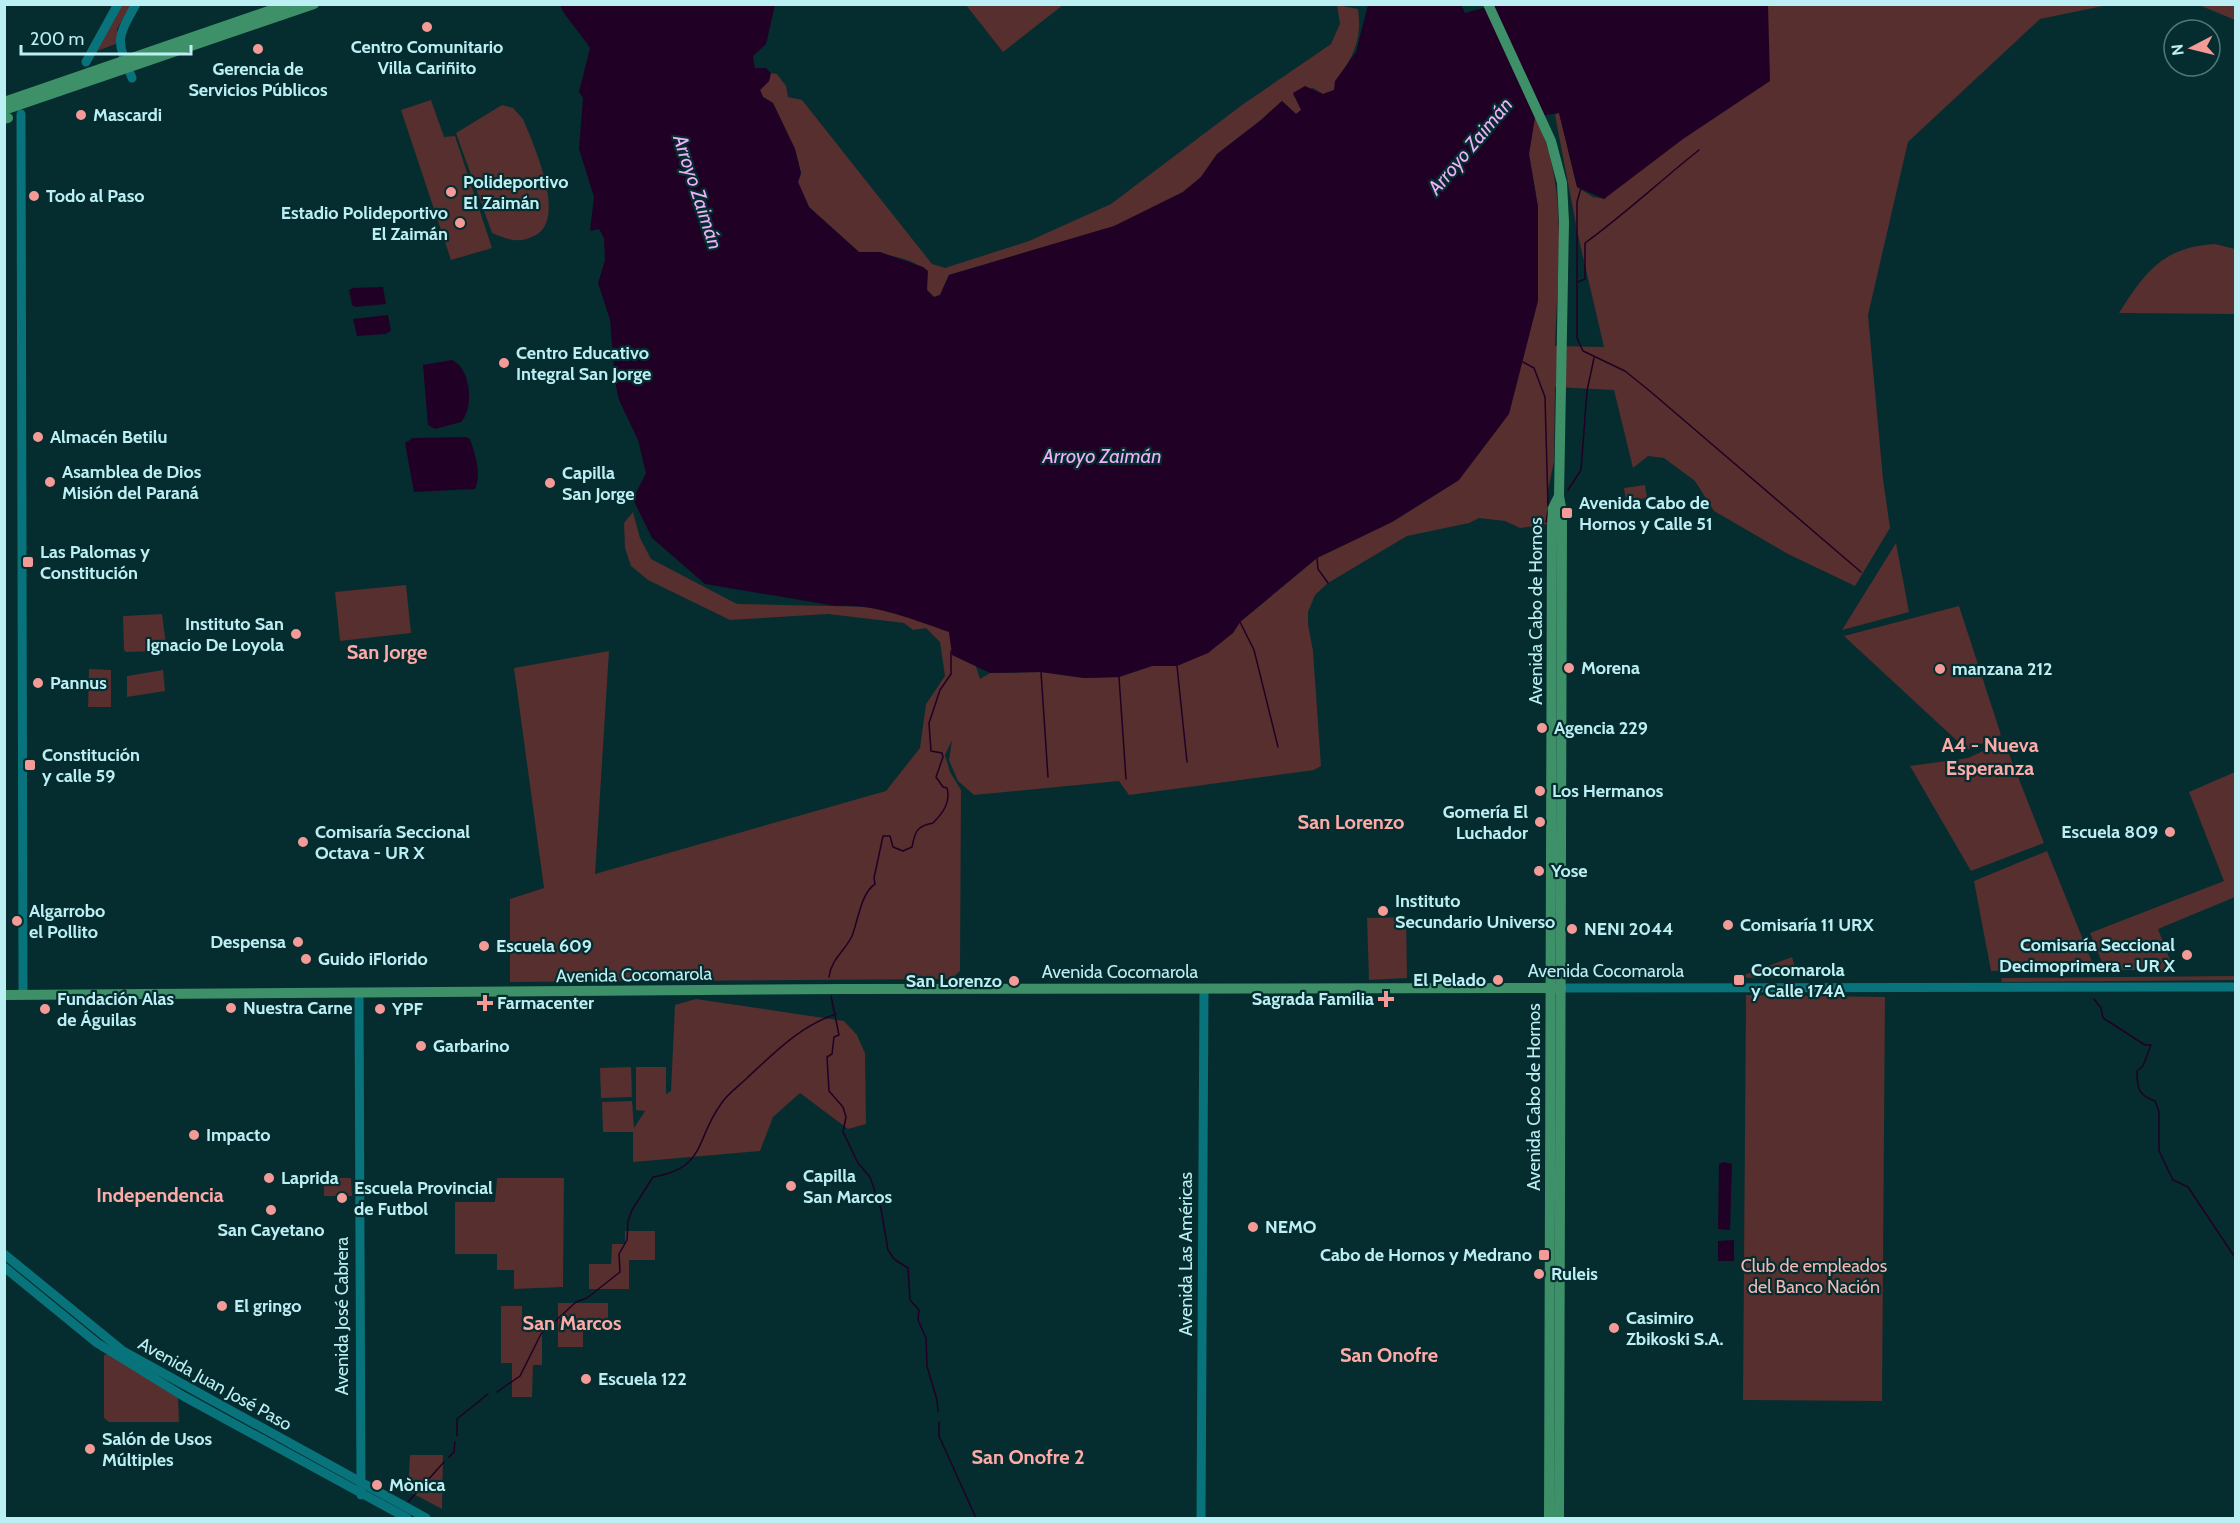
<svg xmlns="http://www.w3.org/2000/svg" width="2240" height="1523" font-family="Cabin,sans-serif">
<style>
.green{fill:#562f2e}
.water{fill:#210026}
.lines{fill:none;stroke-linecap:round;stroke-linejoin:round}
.stream{stroke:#210026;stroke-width:1.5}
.secondary{stroke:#08737a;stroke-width:9}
.primary{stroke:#3e9069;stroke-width:10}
.poi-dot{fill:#f59b97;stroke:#052c2f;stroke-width:2}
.labels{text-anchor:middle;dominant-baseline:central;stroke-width:4.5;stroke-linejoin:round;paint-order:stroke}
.poi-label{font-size:18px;font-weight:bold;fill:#bbeff3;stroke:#052c2f;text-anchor:start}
.street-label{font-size:18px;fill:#bbeff3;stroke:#052c2f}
.park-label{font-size:18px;fill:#f7b8b5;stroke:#052c2f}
.water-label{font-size:20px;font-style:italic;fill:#f0aff9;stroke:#052c2f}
.neighbourhood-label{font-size:20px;font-weight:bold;fill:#feaaa6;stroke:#052c2f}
</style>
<rect width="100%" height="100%" fill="#052c2f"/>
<!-- green -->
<g class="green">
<polygon points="122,5 131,5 117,29 118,43 95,52"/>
<polygon points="966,5 1063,5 1003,52"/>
<path d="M 1337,5 L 1358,9 C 1363,48 1349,57 1334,90 L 1323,94 L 1313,88 L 1293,94 L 1302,110 L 1296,114 L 1282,101 L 1261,120 L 1217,154 L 1201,177 L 1183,192 L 1115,226 L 949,275 L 940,295 L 934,297 L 927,290 C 926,281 926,269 916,264 C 906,257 873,252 859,252 L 809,207 L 798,182 L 801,173 L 795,149 L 773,103 L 763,97 L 760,90 L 769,81 L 771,73 L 777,74 L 786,86 L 788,97 L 802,100 L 932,264 L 945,268 L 1029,241 L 1111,204 L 1242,105 L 1331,44 L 1340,24 Z"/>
<path d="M 1743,5 L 2108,5 L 2040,19 L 1908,142 L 1868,315 L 1883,479 L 1890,528 L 1855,586 L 1788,554 L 1714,511 L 1695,481 L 1664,458 L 1648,456 L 1633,468 L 1614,390 L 1555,387 L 1554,461 L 1547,495 L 1549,524 L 1520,528 L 1505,521 L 1479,518 L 1469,523 L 1407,536 L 1328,583 L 1315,595 L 1308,612 L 1308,624 L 1313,651 L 1321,766 L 1314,770 L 1129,795 L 1119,781 L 974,795 L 958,781 L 949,760 L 952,740 L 945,755 L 950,772 L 961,790 L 960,971 L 951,979 L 510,982 L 510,899 L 544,888 L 514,668 L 609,651 L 595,874 L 886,791 L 920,748 L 926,704 L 945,676 L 940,642 L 926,628 L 913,630 L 904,623 L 828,614 L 730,620 L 648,580 L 631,566 L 625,548 L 624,523 L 633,512 L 640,538 L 651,559 L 737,604 L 919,608 L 970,648 L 980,679 L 990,673 L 1041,672 L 1084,678 L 1119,677 L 1152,666 L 1177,666 L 1233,633 L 1240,622 L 1317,558 L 1392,522 L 1459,480 L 1538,207 L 1529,154 L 1535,116 C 1570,186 1557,270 1555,346 L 1604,347 L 1578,235 L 1555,115 L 1559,112 L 1577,187 L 1593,197 L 1606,199 L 1592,138 Z"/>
<polygon points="2199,5 2235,5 2235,20"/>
<polygon points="431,100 444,137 455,136 492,248 451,260 401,110"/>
<path d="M 502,105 L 513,108 L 523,119 C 533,143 567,218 536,235 C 520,244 508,240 492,233 L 456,133 Z"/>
<path d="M 2215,244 L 2235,249 L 2235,314 L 2119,313 C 2145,272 2163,247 2215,244 Z"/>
<polygon points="1645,485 1647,498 1626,501 1624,488"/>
<polygon points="1896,543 1909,612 1842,630"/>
<polygon points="406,585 411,633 340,641 335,592"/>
<polygon points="1959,606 2001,735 1967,750 1844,636"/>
<polygon points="162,614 166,645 160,651 126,652 124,650 123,616"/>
<polygon points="89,669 111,670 111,707 88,707"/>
<polygon points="163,670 165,691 127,697 127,676"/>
<polygon points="2004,741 2044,843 1971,871 1910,766 1968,758"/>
<polygon points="2235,772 2235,897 2158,929 2174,970 2105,970 2090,933 2224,881 2189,792"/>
<polygon points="2047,851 2095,969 1991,971 1974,881"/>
<polygon points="1406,917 1407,978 1369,980 1367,918"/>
<polygon points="1792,957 1798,977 1741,978 1741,976"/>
<polygon points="2236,976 2235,980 2002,982 2001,978"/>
<polygon points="1746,995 1885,997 1882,1401 1743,1400"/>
<polygon points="696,999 844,1021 857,1035 865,1053 866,1124 848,1129 800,1093 773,1117 760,1151 633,1162 633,1132 603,1132 602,1102 632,1101 634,1128 645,1111 636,1110 636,1067 666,1067 666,1094 671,1091 675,1005"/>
<polygon points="631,1067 632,1097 601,1098 600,1068"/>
<polygon points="324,1178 351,1178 352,1196 324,1196"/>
<polygon points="497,1178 564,1178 563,1287 514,1289 514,1270 497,1270 497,1254 455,1254 455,1202 495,1202"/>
<polygon points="625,1231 655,1231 655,1260 629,1260 629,1289 589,1289 589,1264 611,1264 612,1244 625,1244"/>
<polygon points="558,1303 608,1303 608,1327 583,1327 583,1347 558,1347"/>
<polygon points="501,1306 522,1306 522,1327 542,1328 542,1365 533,1365 532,1397 512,1397 512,1363 501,1363"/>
<polygon points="108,1354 178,1397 179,1422 109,1422 104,1418 104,1355"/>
<polygon points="410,1455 443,1455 442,1509 408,1491"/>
</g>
<!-- water -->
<g class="water">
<path d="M 1497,4 L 1768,5 L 1770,81 L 1683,139 L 1604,199 L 1577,187 L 1559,113 L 1535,117 L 1529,154 L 1538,207 L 1538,301 L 1509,414 L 1459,480 L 1392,522 L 1317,558 L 1240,622 L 1233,633 L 1208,653 L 1177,666 L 1152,666 L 1119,677 L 1084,678 L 1041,672 L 990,673 L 952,655 L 949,632 C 911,619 876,604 836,606 L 705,584 L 652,538 L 633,499 L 646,473 L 638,440 L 619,400 L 615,382 L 610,320 L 598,283 L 605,260 L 604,238 L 599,229 L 590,231 L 594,197 L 579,149 L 583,98 L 579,92 L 590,48 C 583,36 563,15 560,5 L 775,5 L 766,44 L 753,56 L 755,68 L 766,68 L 771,73 L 769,81 L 760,90 L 763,97 L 773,103 L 795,149 L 801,173 L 798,182 L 809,207 L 859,252 L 880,252 L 923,267 L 928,271 L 927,290 L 934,297 L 940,295 L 949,275 L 1114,226 L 1183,192 L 1201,177 L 1217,154 L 1261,120 L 1282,101 L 1296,114 L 1301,110 L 1293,93 L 1305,86 L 1323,94 L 1334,90 L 1335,81 L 1356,52 L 1368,5 L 1461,5 L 1465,13 Z"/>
<polygon points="383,287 386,304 355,307 352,305 349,290 353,288"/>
<polygon points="388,315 391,331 385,334 357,336 353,319"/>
<path d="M 452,360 C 470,367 475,407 461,422 L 435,429 L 428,425 L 423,365 Z"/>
<path d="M 466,437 L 470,439 C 475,454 482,474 475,489 L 414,492 L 405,443 L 413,438 Z"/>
<polygon points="1724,1162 1732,1164 1730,1230 1718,1229 1719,1164"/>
<polygon points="1734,1240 1734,1261 1718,1261 1718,1241"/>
</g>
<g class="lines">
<!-- stream -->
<g class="stream">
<polyline points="1581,188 1577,202 1577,338 1583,351 1625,371 1651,392 1861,572"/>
<path d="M 1578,282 L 1585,279 L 1585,243 C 1625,214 1660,181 1699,150"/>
<polyline points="1523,362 1534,368 1545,397 1548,506"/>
<polyline points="1568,490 1581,470 1587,391 1594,358"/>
<polyline points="1546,522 1548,511"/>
<polyline points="1317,558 1318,569 1328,583"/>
<polyline points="1240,622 1254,650 1278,747"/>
<polyline points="1177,666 1187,762"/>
<polyline points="1041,672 1048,777"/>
<polyline points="1119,677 1126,779"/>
<path d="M 829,977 C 831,959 845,951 852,936 C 858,921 861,893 875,884 L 874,878 L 883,836 L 890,836 L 893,847 L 903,851 L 912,847 C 915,831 917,826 933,823 C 943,813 951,802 947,788 L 943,787 L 936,777 L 943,757 L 942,753 L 931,751 L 929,723 L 940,690 L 951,674 L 951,651"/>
<polyline points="831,996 839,1035 834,1037 832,1054 827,1057 829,1091 843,1107 846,1117 843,1132 858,1163 870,1177 881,1209 888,1250 894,1259 908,1268 910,1300 919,1310 918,1320 926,1338 927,1366 937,1400 938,1412"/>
<path d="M 2094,999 L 2101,1008 L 2103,1018 L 2145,1045 L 2151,1045 L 2143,1066 L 2137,1071 C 2137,1088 2138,1095 2155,1101 L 2159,1112 L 2159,1151 L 2173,1180 L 2188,1187 L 2236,1259"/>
<path d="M 497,1392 L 520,1376 L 541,1334 L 576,1302 L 587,1298 L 620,1272 L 619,1254 L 627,1240 L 628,1221 L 632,1210 L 653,1177 C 707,1168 695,1139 721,1104 C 727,1094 739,1086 747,1078 C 775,1052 800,1026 836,1014"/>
<polyline points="939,1422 939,1436 976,1518"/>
<polyline points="457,1436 457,1419 488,1394"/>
<polyline points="449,1457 454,1452 455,1442"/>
<polyline points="408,1502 444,1462"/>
</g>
<!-- secondary -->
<g class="secondary">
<polyline points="86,62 118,4"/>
<path d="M 132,78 C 116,39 116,40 136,4"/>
<polyline points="21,114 23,995"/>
<polyline points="1561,988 2236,987"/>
<polyline points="359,994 361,1495"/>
<polyline points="4,1254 123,1351 426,1518"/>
<polyline points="4,1267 97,1343 183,1396 407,1518"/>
<polyline points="1201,1518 1204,989"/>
</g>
<!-- primary -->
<g class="primary">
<polyline points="1488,4 1551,141 1562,183 1564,222 1559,496 1562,513 1559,1518"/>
<polyline points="4,102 289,4"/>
<polyline points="4,110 314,4"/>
<polyline points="4,119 8,118"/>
<polyline points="4,995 844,989 1561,988"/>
<polyline points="1549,1518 1552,527 1553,508 1559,496"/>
</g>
</g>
<!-- markers -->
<g class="poi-dot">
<circle cx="427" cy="27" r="6"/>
<circle cx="258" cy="49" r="6"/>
<circle cx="81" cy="115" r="6"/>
<circle cx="451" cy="192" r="6"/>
<circle cx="34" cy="196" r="6"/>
<circle cx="460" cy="223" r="6"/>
<circle cx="504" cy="363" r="6"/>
<circle cx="38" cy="437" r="6"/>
<circle cx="50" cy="482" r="6"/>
<circle cx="550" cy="483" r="6"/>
<rect x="1561" y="507" width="12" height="12" rx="3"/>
<rect x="22" y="556" width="12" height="12" rx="3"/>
<circle cx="296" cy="634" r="6"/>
<circle cx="1569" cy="668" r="6"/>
<circle cx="1940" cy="669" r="6"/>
<circle cx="38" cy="683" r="6"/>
<circle cx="1542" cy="728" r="6"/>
<rect x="24" y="759" width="12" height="12" rx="3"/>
<circle cx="1540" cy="791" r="6"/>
<circle cx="1540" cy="822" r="6"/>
<circle cx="2170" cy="832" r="6"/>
<circle cx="303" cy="842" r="6"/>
<circle cx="1539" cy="871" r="6"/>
<circle cx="1383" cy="911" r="6"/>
<circle cx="17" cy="921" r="6"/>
<circle cx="1728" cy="925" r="6"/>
<circle cx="1572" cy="929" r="6"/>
<circle cx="298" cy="942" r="6"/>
<circle cx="484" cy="946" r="6"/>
<circle cx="2187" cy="955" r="6"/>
<circle cx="306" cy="959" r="6"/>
<circle cx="1498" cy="980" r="6"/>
<rect x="1733" y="974" width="12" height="12" rx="3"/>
<circle cx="1014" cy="981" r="6"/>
<path d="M1383 990h6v6h6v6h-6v6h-6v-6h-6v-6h6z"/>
<path d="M482 994h6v6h6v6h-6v6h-6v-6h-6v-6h6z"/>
<circle cx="231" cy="1008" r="6"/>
<circle cx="45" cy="1009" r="6"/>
<circle cx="380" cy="1009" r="6"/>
<circle cx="421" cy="1046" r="6"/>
<circle cx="194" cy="1135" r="6"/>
<circle cx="269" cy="1178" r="6"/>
<circle cx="791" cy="1186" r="6"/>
<circle cx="342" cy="1198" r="6"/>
<circle cx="271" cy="1210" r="6"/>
<circle cx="1253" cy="1227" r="6"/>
<rect x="1538" y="1249" width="12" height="12" rx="3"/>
<circle cx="1539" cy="1274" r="6"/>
<circle cx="222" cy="1306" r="6"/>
<circle cx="1614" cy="1328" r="6"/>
<circle cx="586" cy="1379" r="6"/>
<circle cx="90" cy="1449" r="6"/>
<circle cx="377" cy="1485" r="6"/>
</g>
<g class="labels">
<!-- poi labels -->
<g class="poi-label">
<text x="427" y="47" text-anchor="middle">Centro Comunitario<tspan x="427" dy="21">Villa Cariñito</tspan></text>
<text x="258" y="69" text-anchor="middle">Gerencia de<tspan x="258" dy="21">Servicios Públicos</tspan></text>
<text x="93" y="115">Mascardi</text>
<text x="463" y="182">Polideportivo<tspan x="463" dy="21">El Zaimán</tspan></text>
<text x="46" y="196">Todo al Paso</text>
<text x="448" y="213" text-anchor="end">Estadio Polideportivo<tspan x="448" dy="21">El Zaimán</tspan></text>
<text x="516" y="353">Centro Educativo<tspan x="516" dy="21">Integral San Jorge</tspan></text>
<text x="50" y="437">Almacén Betilu</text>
<text x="62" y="472">Asamblea de Dios<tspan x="62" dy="21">Misión del Paraná</tspan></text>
<text x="562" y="473">Capilla<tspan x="562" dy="21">San Jorge</tspan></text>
<text x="1579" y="503">Avenida Cabo de<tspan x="1579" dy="21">Hornos y Calle 51</tspan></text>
<text x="40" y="552">Las Palomas y<tspan x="40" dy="21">Constitución</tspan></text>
<text x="284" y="624" text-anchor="end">Instituto San<tspan x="284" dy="21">Ignacio De Loyola</tspan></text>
<text x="1581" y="668">Morena</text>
<text x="1952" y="669">manzana 212</text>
<text x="50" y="683">Pannus</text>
<text x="1554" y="728">Agencia 229</text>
<text x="42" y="755">Constitución<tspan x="42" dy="21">y calle 59</tspan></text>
<text x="1552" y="791">Los Hermanos</text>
<text x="1528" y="812" text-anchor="end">Gomería El<tspan x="1528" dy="21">Luchador</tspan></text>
<text x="315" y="832">Comisaría Seccional<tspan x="315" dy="21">Octava - UR X</tspan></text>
<text x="2158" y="832" text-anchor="end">Escuela 809</text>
<text x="1551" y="871">Yose</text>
<text x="1395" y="901">Instituto<tspan x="1395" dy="21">Secundario Universo</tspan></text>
<text x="29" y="911">Algarrobo<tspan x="29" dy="21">el Pollito</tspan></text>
<text x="1740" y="925">Comisaría 11 URX</text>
<text x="1584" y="929">NENI 2044</text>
<text x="286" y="942" text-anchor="end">Despensa</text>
<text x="2175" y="945" text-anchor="end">Comisaría Seccional<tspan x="2175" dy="21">Decimoprimera - UR X</tspan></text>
<text x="496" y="946">Escuela 609</text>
<text x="318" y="959">Guido iFlorido</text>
<text x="1751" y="970">Cocomarola<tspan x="1751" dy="21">y Calle 174A</tspan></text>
<text x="1486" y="980" text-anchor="end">El Pelado</text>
<text x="1002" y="981" text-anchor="end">San Lorenzo</text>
<text x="57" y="999">Fundación Alas<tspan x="57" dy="21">de Águilas</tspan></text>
<text x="1374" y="999" text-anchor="end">Sagrada Familia</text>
<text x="497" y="1003">Farmacenter</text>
<text x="243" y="1008">Nuestra Carne</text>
<text x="392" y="1009">YPF</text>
<text x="433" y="1046">Garbarino</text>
<text x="206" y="1135">Impacto</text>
<text x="803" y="1176">Capilla<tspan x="803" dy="21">San Marcos</tspan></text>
<text x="281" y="1178">Laprida</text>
<text x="354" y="1188">Escuela Provincial<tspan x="354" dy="21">de Futbol</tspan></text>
<text x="1265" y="1227">NEMO</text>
<text x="271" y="1230" text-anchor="middle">San Cayetano</text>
<text x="1532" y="1255" text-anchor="end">Cabo de Hornos y Medrano</text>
<text x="1551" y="1274">Ruleis</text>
<text x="234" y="1306">El gringo</text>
<text x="1626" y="1318">Casimiro<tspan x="1626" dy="21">Zbikoski S.A.</tspan></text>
<text x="598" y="1379">Escuela 122</text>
<text x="102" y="1439">Salón de Usos<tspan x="102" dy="21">Múltiples</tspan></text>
<text x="389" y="1485">Mònica</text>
</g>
<!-- street labels -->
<g class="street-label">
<text transform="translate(1536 611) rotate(-90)">Avenida Cabo de Hornos</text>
<text x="1606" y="971">Avenida Cocomarola</text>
<text x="1120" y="972">Avenida Cocomarola</text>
<text transform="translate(634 975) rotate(-1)">Avenida Cocomarola</text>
<text transform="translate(1534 1097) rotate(-90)">Avenida Cabo de Hornos</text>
<text transform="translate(1186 1254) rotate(-90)">Avenida Las Américas</text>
<text transform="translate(342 1316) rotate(-90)">Avenida José Cabrera</text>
<text transform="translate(215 1384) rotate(29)">Avenida Juan José Paso</text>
</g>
<!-- park labels -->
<g class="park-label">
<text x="1814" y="1266">Club de empleados<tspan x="1814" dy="21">del Banco Nación</tspan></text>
</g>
<!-- water labels -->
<g class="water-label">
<text transform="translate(1470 146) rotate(-50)">Arroyo Zaimán</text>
<text transform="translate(698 192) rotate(72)">Arroyo Zaimán</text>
<text x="1102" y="456">Arroyo Zaimán</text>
</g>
<!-- neighbourhood labels -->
<g class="neighbourhood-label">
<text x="387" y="652">San Jorge</text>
<text x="1990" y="745">A4 - Nueva<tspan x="1990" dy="23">Esperanza</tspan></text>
<text x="1351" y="822">San Lorenzo</text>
<text x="160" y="1195">Independencia</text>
<text x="572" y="1323">San Marcos</text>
<text x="1389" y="1355">San Onofre</text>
<text x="1028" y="1457">San Onofre 2</text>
</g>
</g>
<!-- border -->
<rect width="2240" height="1523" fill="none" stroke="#bbeff3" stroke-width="12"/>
<!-- north arrow -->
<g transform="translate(2192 48) rotate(263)"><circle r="28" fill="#052c2f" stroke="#4e7a7d" stroke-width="1.5"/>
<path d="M0-4.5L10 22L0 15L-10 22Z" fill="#f59b97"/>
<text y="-9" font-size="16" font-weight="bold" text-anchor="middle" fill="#bbeff3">N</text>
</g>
<!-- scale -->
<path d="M21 45v9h170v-9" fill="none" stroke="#bbeff3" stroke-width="3"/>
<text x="30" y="45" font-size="18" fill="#bbeff3" stroke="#052c2f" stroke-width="4.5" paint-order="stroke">200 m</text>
</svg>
